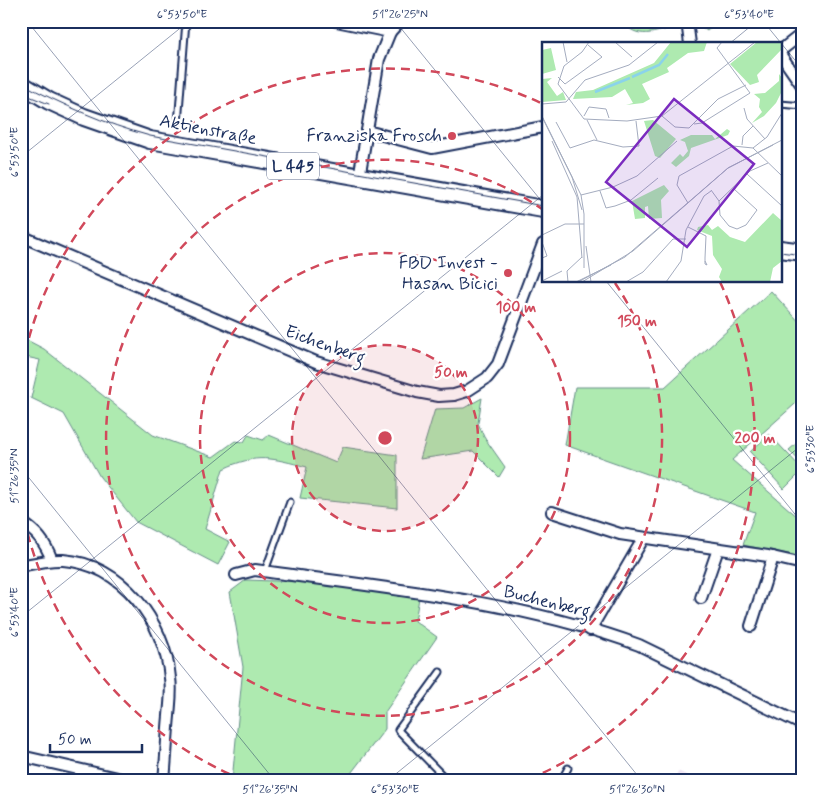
<svg xmlns="http://www.w3.org/2000/svg" width="824" height="802" font-family="Mynerve,sans-serif">
<style>
.built{fill:#f1e7f4}
.green{fill:#aeeab0;stroke:#648c87}
.lines{fill:none;stroke-linecap:round;stroke-linejoin:round}
.service-casing{stroke:#1b2f5e;stroke-width:9}
.minor-casing{stroke:#1b2f5e;stroke-width:14}
.primary-casing{stroke:#1b2f5e;stroke-width:20}
.service{stroke:#fff;stroke-width:5}
.minor{stroke:#fff;stroke-width:10}
.primary{stroke:#fff;stroke-width:16}
.tram{stroke:#1b2f5e;stroke-width:1}
.ticks{fill:none;stroke:#1b2f5e;stroke-width:1;stroke-opacity:0.45}
.ring{fill:none;stroke:#d1495b;stroke-width:2.5;stroke-dasharray:9 6}
.poi-dot{fill:#d1495b;stroke:#fff;stroke-width:2}
.labels{text-anchor:middle;dominant-baseline:central;stroke-width:4.5;stroke-linejoin:round;paint-order:stroke}
.shield{fill:#fff;stroke:#5f6d8e;stroke-width:1}
.shield-label{font-size:16px;font-weight:bold;fill:#1b2f5e}
.street-label{font-size:18px;fill:#1b2f5e;stroke:#fff}
.poi-label{font-size:18px;fill:#1b2f5e;stroke:#fff;text-anchor:end}
.inset-river{fill:none;stroke:#8ad3eb;stroke-width:2.5}
.inset-road{fill:none;stroke:#a4acbf;stroke-width:1}
.view{fill:#7b2cbf;fill-opacity:0.15;stroke:#7b2cbf;stroke-width:2.5}
.inset-edge{fill:none;stroke:#1b2f5e;stroke-width:2.5}
.centre{fill:#d1495b;stroke:#fff;stroke-width:2.5}
.ring-label{font-size:15px;text-anchor:middle;font-weight:bold;fill:#d1495b;stroke:#fff;stroke-width:4.5;stroke-linejoin:round;paint-order:stroke}
.neatline{fill:none;stroke:#1b2f5e;stroke-width:2}
.ticks-label{font-size:12px;text-anchor:middle;fill:#1b2f5e}
</style>
<rect width="100%" height="100%" fill="#fff"/>
<filter id="ink" filterUnits="userSpaceOnUse"><feTurbulence type="fractalNoise" baseFrequency=".02" numOctaves="2"/><feDisplacementMap in="SourceGraphic" scale="10" xChannelSelector="R" yChannelSelector="G"/><feConvolveMatrix kernelMatrix="1 2 1 2 8 2 1 2 1" color-interpolation-filters="sRGB"/></filter>
<g filter="url(#ink)">
<!-- built -->
<polygon class="built" points="678,771 699,781 674,781"/>
<!-- green -->
<g class="green">
<path d="M 622,21 L 673,21 L 675,27 C 655,32 637,41 622,21 Z"/>
<polygon points="695,21 719,21 707,31 694,22"/>
<polygon points="771,291 803,326 803,397 732,460 799,518 803,514 803,557 743,545 755,512 565,445 575,387 665,387"/>
<path d="M 21,337 L 44,349 L 153,435 L 213,457 L 235,441 L 244,442 L 248,435 L 263,440 L 269,435 L 336,463 L 343,447 L 397,455 L 397,508 L 300,498 L 307,467 C 272,458 257,453 223,469 L 205,529 L 230,542 L 218,565 L 136,522 L 100,477 L 64,414 L 31,398 L 40,360 L 21,356 Z"/>
<polygon points="482,398 478,423 484,437 505,467 499,477 473,451 420,459 435,409 464,408"/>
<polygon points="769,434 803,470 784,489 750,452"/>
<polygon points="803,438 803,465 789,450"/>
<polygon points="246,580 303,582 419,598 415,621 437,637 385,712 385,729 345,781 232,781 243,667 230,592"/>
</g>
<g class="lines">
<!-- service casing -->
<g class="service-casing">
<g id="service">
<polyline points="780,104 803,106"/>
<polyline points="178,124 186,21"/>
<polyline points="265,571 290,502"/>
<polyline points="440,672 398,730 447,780"/>
<polyline points="561,781 568,768"/>
</g>
</g>
<!-- minor casing -->
<g class="minor-casing">
<g id="minor">
<polyline points="336,21 390,32 379,59 359,178"/>
<polyline points="687,21 690,44"/>
<polyline points="390,32 400,21"/>
<polyline points="780,51 803,33"/>
<polyline points="780,54 803,87"/>
<polyline points="367,131 432,148 543,127"/>
<polyline points="21,236 316,362 417,392 439,396 454,395 467,391 487,378 498,364 543,244"/>
<polyline points="552,512 620,534 768,556 803,564"/>
<path d="M 21,522 C 37,532 45,542 52,560"/>
<path d="M 21,566 C 35,563 49,559 63,560 C 122,564 165,622 170,678 C 172,690 170,703 169,716 C 167,737 166,759 164,781"/>
<path d="M 236,575 L 255,570 C 384,588 516,600 639,645 L 803,725"/>
<polyline points="701,598 718,549"/>
<polyline points="751,626 773,557"/>
<polyline points="590,630 643,539"/>
<polyline points="21,756 130,781"/>
<polyline points="444,781 447,781"/>
</g>
</g>
<!-- primary casing -->
<g class="primary-casing">
<g id="primary">
<polyline points="21,84 49,101 84,117 150,140 543,209"/>
<polyline points="780,249 803,252"/>
</g>
</g>
<!-- service -->
<use href="#service" class="service"/>
<!-- minor -->
<use href="#minor" class="minor"/>
<!-- primary -->
<use href="#primary" class="primary"/>
<!-- tram -->
<g class="tram">
<path d="M 21,83 C 63,105 105,124 150,136 L 543,206"/>
<polyline points="21,93 49,104"/>
<polyline points="780,252 803,255"/>
</g>
</g>
</g>
<!-- ticks -->
<path class="ticks" d="M 27,21 L 642,781M 395,21 L 543,203M 763,21 L 803,70M 729,44 L 757,21M 21,157 L 189,21M 606,281 L 803,524M 21,468 L 275,781M 21,617 L 543,195M 387,781 L 803,444"/>
<!-- distance rings -->
<circle cx="385" cy="438" r="93" fill="#d1495b" fill-opacity=".12"/>
<g class="ring">
<circle cx="385" cy="438" r="93"/>
<circle cx="385" cy="438" r="185"/>
<path d="M615 283A278 278 0 1 1 542 209"/>
<path d="M243 780A370 370 0 0 1 22 509M22 367A370 370 0 0 1 541 103M720 282A370 370 0 0 1 527 780"/>
</g>
<!-- markers -->
<g class="poi-dot">
<circle cx="452" cy="136" r="5"/>
<circle cx="508" cy="273" r="5"/>
</g>
<g class="labels">
<!-- shield labels -->
<rect class="shield" x="267" y="152.5" width="52" height="27" rx="4"/>
<g class="shield-label">
<text x="293" y="166">L 445</text>
</g>
<!-- street labels -->
<g class="street-label">
<text transform="translate(208 130) rotate(11)">Aktienstraße</text>
<text transform="translate(325 345) rotate(20)">Eichenberg</text>
<text transform="translate(547 602) rotate(14)">Buchenberg</text>
</g>
<!-- poi labels -->
<g class="poi-label">
<text x="442" y="136">Franziska Frosch</text>
<text x="498" y="263">FBD Invest -<tspan x="498" dy="21">Hasan Bicici</tspan></text>
</g>
</g>
<!-- overview -->
<g transform="translate(542 42)">
<rect width="240" height="240" fill="#fff"/>
<path d="M 129,0 L 165,0 L 162,9 L 146,11 L 125,26 L 127,30 L 100,42 L 108,57 L 101,61 L 84,63 L 91,61 L 83,47 L 70,55 L 31,57 L 34,50 L 51,48 L 112,21 ZM 215,0 L 240,0 L 240,7 L 215,33 L 217,40 L 208,43 L 188,22 ZM 9,6 L 14,28 L 0,32 L 0,8 ZM 237,32 L 240,36 L 240,49 L 234,61 L 222,74 L 210,81 L 220,70 L 217,65 L 218,57 L 212,52 L 223,51 L 237,39 ZM 10,36 L 5,40 L 15,54 L 21,50 L 24,58 L 0,60 L 0,37 ZM 111,78 L 134,97 L 118,116 L 113,114 L 102,79 ZM 185,87 L 188,89 L 186,93 L 149,106 L 147,114 L 134,125 L 129,121 L 138,112 L 141,115 L 146,109 L 143,100 L 138,98 L 149,93 L 170,93 L 173,97 ZM 122,143 L 127,149 L 119,158 L 120,176 L 107,177 L 106,164 L 103,165 L 103,176 L 93,177 L 90,159 ZM 231,171 L 240,179 L 240,219 L 231,226 L 228,240 L 180,240 L 177,235 L 180,227 L 171,213 L 170,194 L 155,188 L 156,185 L 166,183 L 170,188 L 176,184 L 188,195 L 203,200 Z" fill="#aeeab0"/>
<path class="inset-river" d="M 90,35 L 117,23 L 126,12M 53,50 L 88,36"/>
<path class="inset-road" d="M 21,0 L 25,20M 47,0 L 40,10 L 22,24 L 16,42 L 42,77 L 85,79 L 120,74 L 213,0M 73,0 L 90,15M 16,35 L 23,42 L 60,15 L 46,3M 0,62 L 24,60 L 43,38 L 87,23 L 116,0M 202,66 L 205,77 L 223,97M 0,74 L 39,153 L 42,172 L 42,226M 42,74 L 47,65 L 64,67 L 67,76M 120,74 L 133,85 L 147,86 L 176,57 L 204,43M 0,75 L 30,135 L 40,168M 45,78 L 55,98M 14,80 L 28,106 L 52,98 L 81,105 L 97,104 L 94,79M 152,82 L 160,81 L 208,51 L 175,6 L 180,0M 10,99 L 35,155 L 40,216M 200,103 L 201,94 L 211,84M 211,106 L 225,95 L 240,71M 205,132 L 240,164M 169,148 L 177,159 L 208,129 L 226,121M 58,149 L 64,166 L 73,164 L 89,158 L 116,136M 39,153 L 71,145 L 95,134 L 135,99M 177,159 L 178,173 L 187,184 L 195,187 L 204,183 L 215,168 L 192,147M 146,161 L 135,143 L 137,134 L 191,104 L 211,106 L 240,134M 146,185 L 164,194 L 163,216 L 163,222 L 165,223 L 163,219M 0,193 L 23,182 L 42,182M 0,200 L 5,214 L 0,216M 44,204 L 49,240M 0,239 L 20,229M 26,240 L 25,229 L 40,215M 34,240 L 69,223M 36,240 L 83,215 L 186,126 L 240,98M 40,240 L 91,209 L 186,126 L 231,103M 84,240 L 101,230 L 131,197 L 144,197M 124,240 L 139,219 L 144,188 L 162,154 L 169,149"/>
<path class="view" d="M 132,57 L 212,122 L 145,205 L 64,140 Z"/>
<rect width="240" height="240" class="inset-edge"/>
</g>
<circle cx="385" cy="438" r="8" class="centre"/>
<g class="ring-label">
<text x="516" y="312">100 m</text>
<text x="637" y="326">150 m</text>
<text x="451" y="377">50 m</text>
<text x="755" y="443">200 m</text>
</g>
<!-- margin -->
<rect width="824" height="802" fill="none" stroke="#fff" stroke-width="55"/>
<!-- scale -->
<path d="M50 744v8h92v-8" fill="none" stroke="#1b2f5e" stroke-width="2.5"/>
<text x="58" y="744" font-size="15" fill="#1b2f5e" stroke="#ffffff" stroke-width="4" paint-order="stroke">50 m</text>
<rect x="28" y="28" width="768" height="746" class="neatline"/>
<g class="ticks-label">
<text x="182" y="18">6°53'50"E</text>
<text x="400" y="18">51°26'25"N</text>
<text x="749" y="18">6°53'40"E</text>
<text transform="translate(14 152) rotate(-90)" y="4">6°53'50"E</text>
<text transform="translate(810 449) rotate(-90)" y="4">6°53'30"E</text>
<text transform="translate(14 476) rotate(-90)" y="4">51°26'35"N</text>
<text transform="translate(14 612) rotate(-90)" y="4">6°53'40"E</text>
<text x="270" y="793">51°26'35"N</text>
<text x="395" y="793">6°53'30"E</text>
<text x="637" y="793">51°26'30"N</text>
</g>
</svg>
